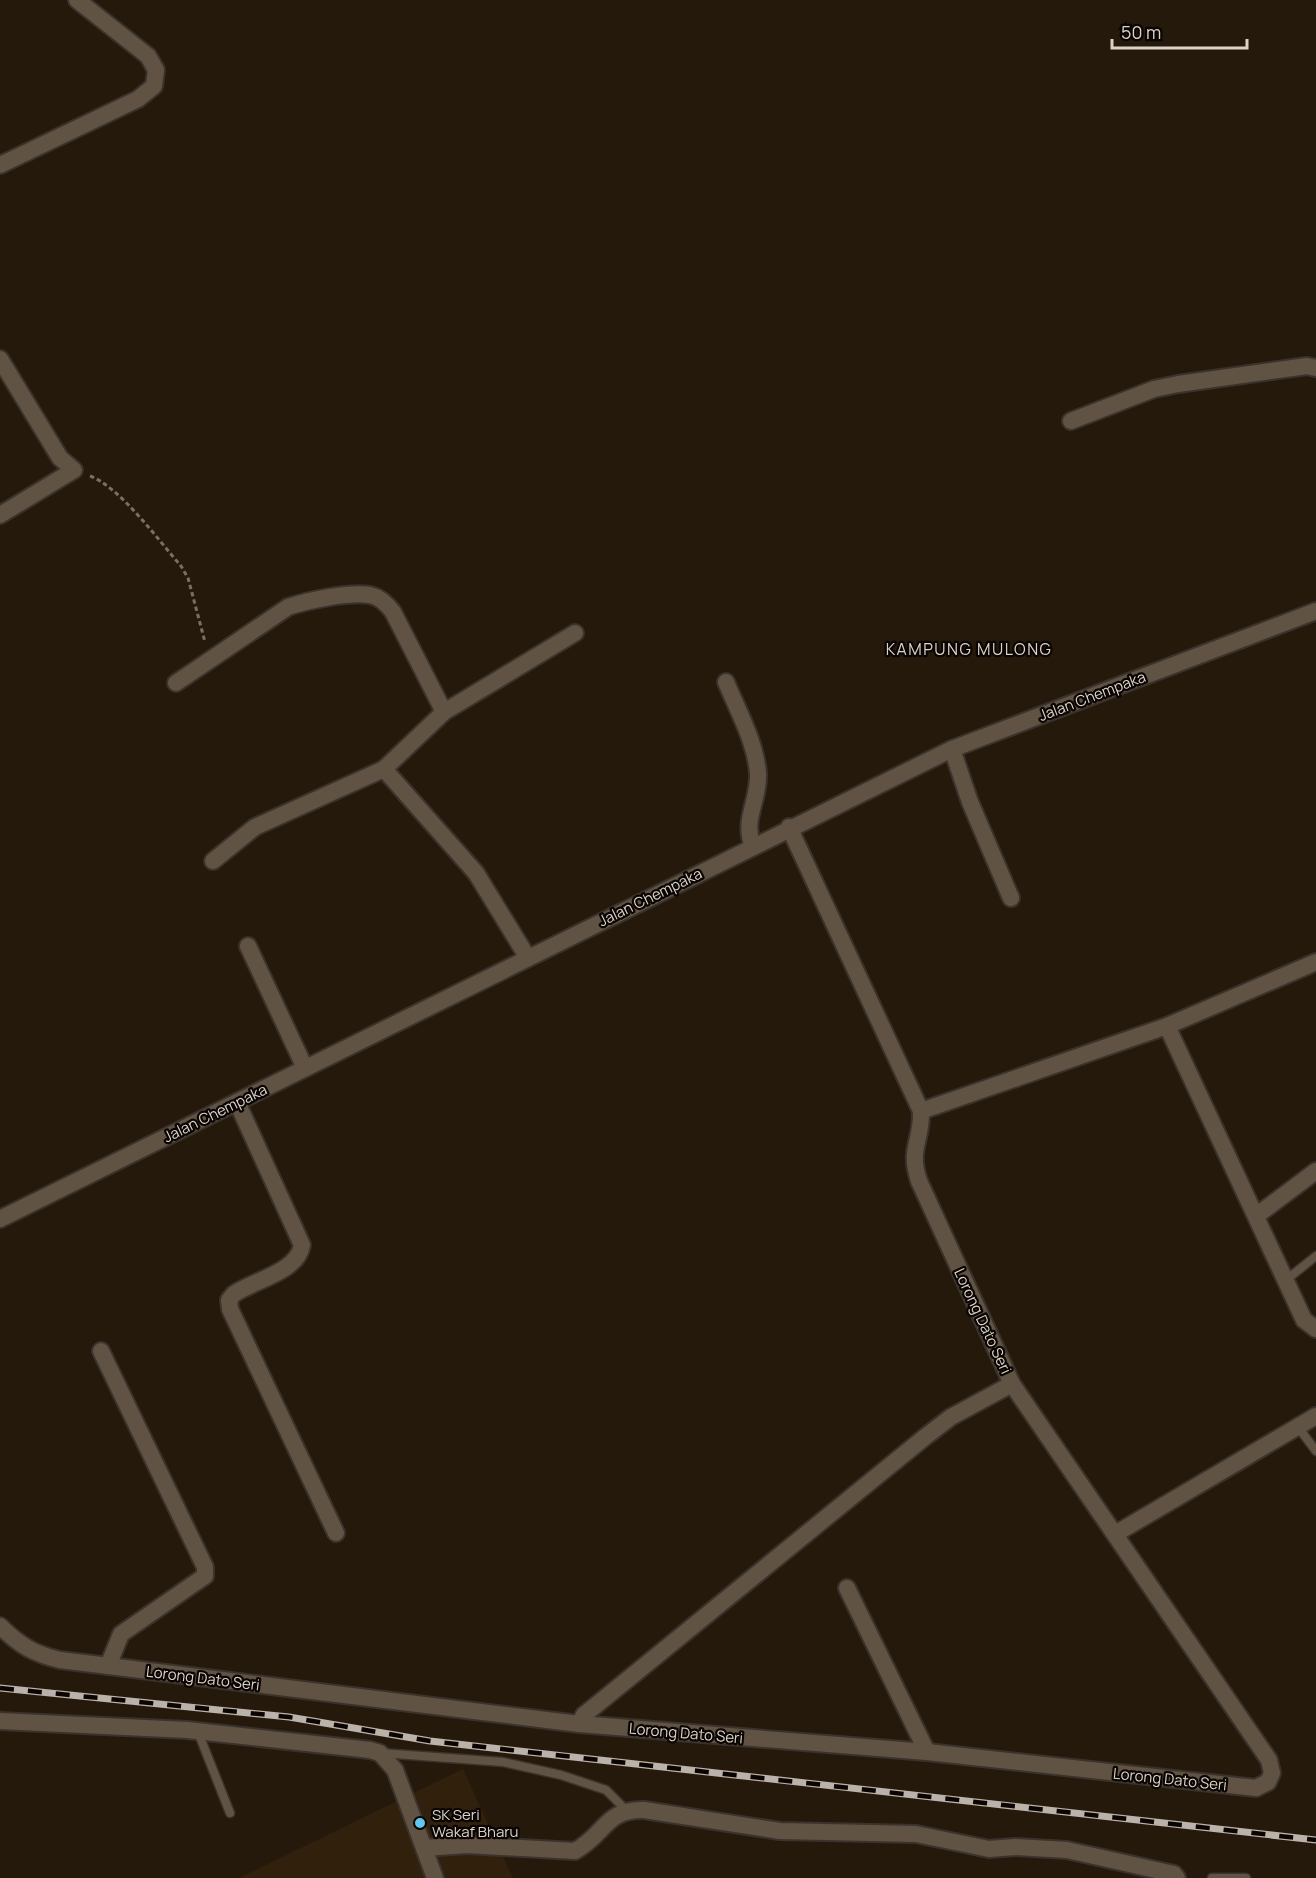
<svg xmlns="http://www.w3.org/2000/svg" width="1316" height="1878" font-family="Manrope,sans-serif">
<style>
.built{fill:#31210c}
.lines{fill:none;stroke-linecap:round;stroke-linejoin:round}
.service-casing{stroke:#3a322c;stroke-width:11}
.minor-casing{stroke:#3a322c;stroke-width:20}
.path{stroke:#7a6f64;stroke-width:3;stroke-dasharray:4.5 3;stroke-linecap:butt}
.service{stroke:#615343;stroke-width:8}
.minor{stroke:#615343;stroke-width:16}
.rail-casing{stroke:#bbb2a9;stroke-width:7}
.rail{stroke:#0a0502;stroke-width:4.5;stroke-dasharray:14;stroke-linecap:butt}
.poi-dot{fill:#64c5ee;stroke:#0a0502;stroke-width:2}
.labels{text-anchor:middle;dominant-baseline:central;stroke-width:4.5;stroke-linejoin:round;paint-order:stroke}
.street-label{font-size:15px;fill:#dbd3ca;stroke:#0a0502}
.poi-label{font-size:15px;fill:#dbd3ca;stroke:#0a0502;text-anchor:start}
.neighbourhood-label{font-size:16px;letter-spacing:1.5px;fill:#dbd3ca;stroke:#0a0502}
</style>
<rect width="100%" height="100%" fill="#25190b"/>
<!-- built -->
<polygon class="built" points="463,1769 513,1878 239,1878"/>
<g class="lines">
<!-- service casing -->
<g class="service-casing">
<g id="service">
<polyline points="1286,1280 1316,1256"/>
<polyline points="1298,1427 1316,1451"/>
<polyline points="198,1732 230,1813"/>
<polyline points="381,1753 503,1762 561,1775 606,1790 626,1810"/>
<polyline points="1212,1878 1246,1878"/>
</g>
</g>
<!-- minor casing -->
<g class="minor-casing">
<g id="minor">
<polyline points="0,165 138,99 154,86 156,70 148,56 77,0"/>
<polyline points="0,359 60,458 74,470 0,515"/>
<polyline points="1071,421 1154,389 1178,384 1307,366 1316,368"/>
<path d="M 726,682 C 738,711 756,743 758,774 C 759,802 742,819 753,847"/>
<path d="M 176,683 L 288,607 C 309,600 348,592 370,595 C 380,597 387,604 393,612 L 444,712"/>
<polyline points="952,749 970,802 1011,898"/>
<polyline points="384,769 476,873 528,958"/>
<polyline points="213,861 255,827 384,769 444,712 575,633"/>
<polyline points="248,946 305,1068"/>
<polyline points="1316,962 1167,1026 1304,1320 1316,1329"/>
<path d="M 237,1102 L 302,1245 C 298,1272 254,1280 234,1294 L 229,1300 L 230,1309 L 336,1533"/>
<polyline points="921,1111 1167,1026"/>
<polyline points="1256,1216 1316,1171"/>
<polyline points="0,1219 952,749 1316,611"/>
<polyline points="101,1351 205,1567 205,1576 121,1634 108,1666"/>
<polyline points="1115,1534 1316,1416"/>
<polyline points="847,1588 927,1752"/>
<path d="M 0,1626 C 19,1645 34,1654 60,1660 L 579,1724 L 927,1752 L 1256,1788 L 1268,1782 L 1272,1773 L 1269,1760 L 1012,1384 L 919,1181 C 908,1148 922,1142 921,1111 L 789,827"/>
<polyline points="0,1721 187,1730 370,1750 380,1753 395,1770 435,1878"/>
<polyline points="579,1724 584,1715 925,1437 951,1417 1012,1384"/>
<path d="M 424,1848 L 467,1845 L 575,1851 C 606,1834 605,1809 644,1810 L 780,1831 L 916,1834 L 989,1849 L 1015,1847 L 1067,1850 L 1174,1874 L 1177,1878"/>
</g>
</g>
<!-- path -->
<path class="path" d="M 90,476 C 120,487 159,541 181,566 L 188,578 L 205,642"/>
<!-- service -->
<use href="#service" class="service"/>
<!-- minor -->
<use href="#minor" class="minor"/>
<!-- rail casing -->
<g class="rail-casing">
<polyline id="rail" points="0,1688 289,1717 430,1741 1316,1840"/>
</g>
<!-- rail -->
<use href="#rail" class="rail"/>
</g>
<!-- markers -->
<circle class="poi-dot" cx="420" cy="1823" r="6"/>
<g class="labels">
<!-- street labels -->
<g class="street-label">
<text transform="translate(1092 696) rotate(-21)">Jalan Chempaka</text>
<text transform="translate(650 897) rotate(-26)">Jalan Chempaka</text>
<text transform="translate(215 1113) rotate(-26)">Jalan Chempaka</text>
<text transform="translate(983 1321) rotate(65)">Lorong Dato Seri</text>
<text transform="translate(203 1678) rotate(7)">Lorong Dato Seri</text>
<text transform="translate(686 1733) rotate(5)">Lorong Dato Seri</text>
<text transform="translate(1170 1779) rotate(6)">Lorong Dato Seri</text>
</g>
<!-- poi labels -->
<g class="poi-label">
<text x="432" y="1814">SK Seri<tspan x="432" dy="17">Wakaf Bharu</tspan></text>
</g>
<!-- neighbourhood labels -->
<g class="neighbourhood-label">
<text x="969" y="649">KAMPUNG MULONG</text>
</g>
</g>
<!-- scale -->
<path d="M1112 39v9h135v-9" fill="none" stroke="#dbd3ca" stroke-width="3"/>
<text x="1121" y="39" font-size="18" fill="#dbd3ca" stroke="#0a0502" stroke-width="4.5" paint-order="stroke">50 m</text>
</svg>
